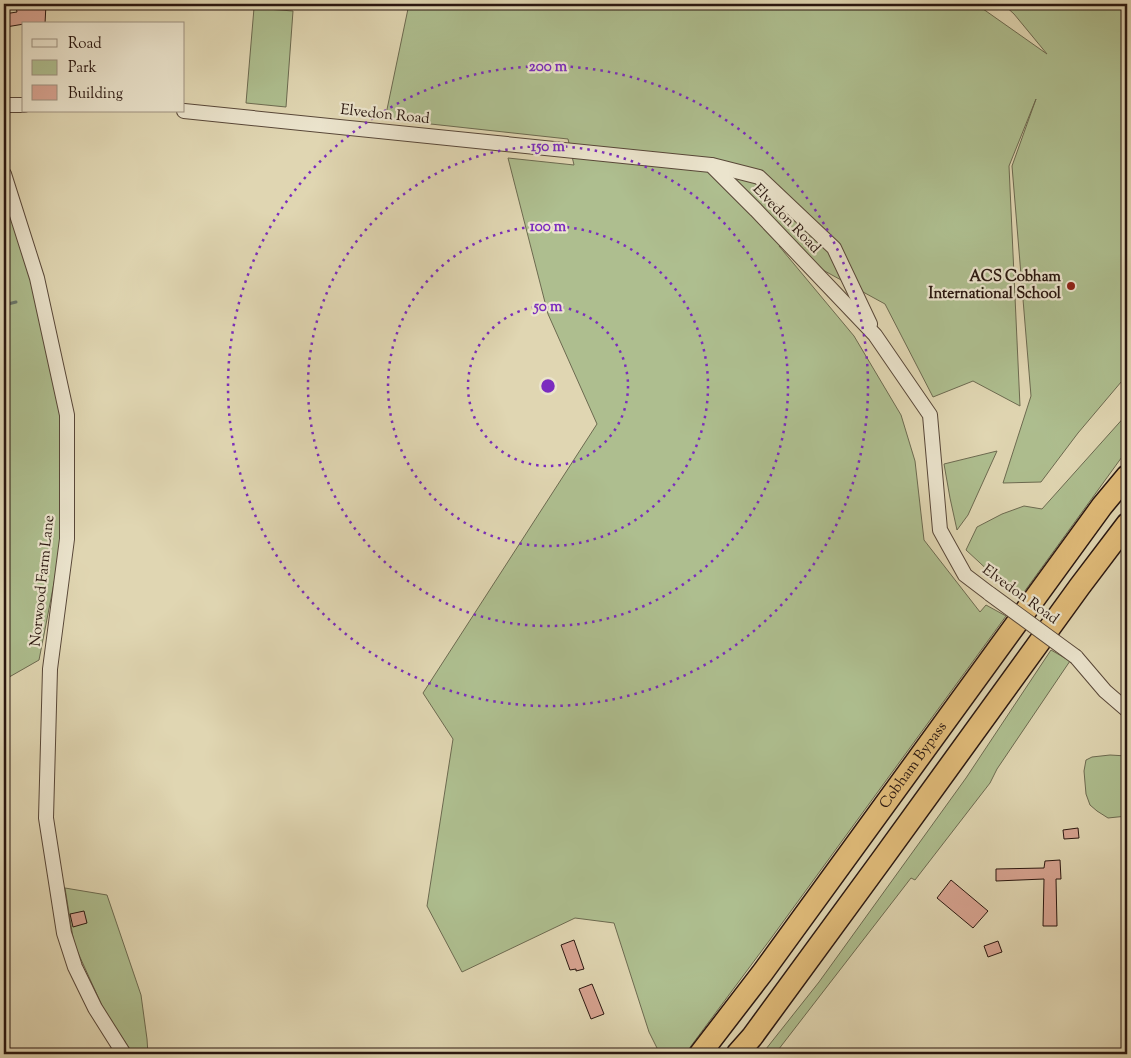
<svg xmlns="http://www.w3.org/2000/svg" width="1131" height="1058" font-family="'Sorts Mill Goudy',serif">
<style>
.green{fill:#aebe8f;stroke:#6c6a50}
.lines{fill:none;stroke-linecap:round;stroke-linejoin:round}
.stream{stroke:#6a786d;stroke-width:3}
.building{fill:#d8a492;stroke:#2a1710}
.minor-casing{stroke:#584738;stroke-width:16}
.highway-casing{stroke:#2a1710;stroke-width:24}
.minor{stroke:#ebe4cd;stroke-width:14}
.highway{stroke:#e0bb79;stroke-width:21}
.minor-bridge-casing{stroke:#584738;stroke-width:16;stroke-linecap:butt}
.minor-bridge{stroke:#ebe4cd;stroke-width:14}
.ring{fill:none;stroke:#7b2cbf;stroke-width:2.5;stroke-dasharray:2.5 5}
.poi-dot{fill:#8f2418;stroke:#ebe4cd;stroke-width:2}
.labels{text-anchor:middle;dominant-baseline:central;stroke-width:4.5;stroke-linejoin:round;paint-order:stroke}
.street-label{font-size:15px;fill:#2a1710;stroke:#ebe4cd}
.poi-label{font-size:15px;font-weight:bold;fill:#2a1710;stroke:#ebe4cd;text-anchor:end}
.centre{fill:#7b2cbf;stroke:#ebe4cd;stroke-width:2.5}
.ring-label{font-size:15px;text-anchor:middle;font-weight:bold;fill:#7b2cbf;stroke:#ebe4cd;stroke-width:4.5;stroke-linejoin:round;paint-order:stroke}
</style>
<rect width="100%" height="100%" fill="#e0d6b2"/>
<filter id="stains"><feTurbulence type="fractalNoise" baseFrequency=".004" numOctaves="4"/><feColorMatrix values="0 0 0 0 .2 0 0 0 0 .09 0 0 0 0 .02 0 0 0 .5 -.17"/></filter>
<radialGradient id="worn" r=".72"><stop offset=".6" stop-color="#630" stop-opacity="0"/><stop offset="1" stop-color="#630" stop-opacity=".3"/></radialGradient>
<!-- green -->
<g class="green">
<polygon points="409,4 976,4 1047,54 1014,14 1003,4 1127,4 1127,375 1078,433 1041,482 1003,483 1031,396 1012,166 1036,99 1009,166 1020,406 973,381 933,397 885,304 779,246 854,336 901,415 915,461 924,540 980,612 986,605 1006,616 772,937 685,1054 658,1054 659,1052 649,1032 614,923 575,918 462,972 427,906 453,739 423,693 597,424 548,314 508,158 574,165 568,139 385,119"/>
<polygon points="254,8 293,11 286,107 246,103"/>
<polygon points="4,194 33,284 60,416 63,537 39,660 4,680"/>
<polygon points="1127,414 1127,450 1019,599 966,550 977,527 1002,514 1024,506 1042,509"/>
<polygon points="997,451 968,515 957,530 950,498 944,464"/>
<polygon points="1051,650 1070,661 997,769 990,783 915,880 911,878 775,1054 762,1054 819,982 966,778"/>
<polygon points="1110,755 1127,756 1127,816 1108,818 1097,811 1090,805 1086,794 1084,771 1086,760 1092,757"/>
<polygon points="65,888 107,895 141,995 147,1039 148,1054 133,1054 104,1010 74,944"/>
</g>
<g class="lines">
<!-- stream -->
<polyline class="stream" points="4,305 16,302"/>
</g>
<!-- building -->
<g class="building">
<polygon points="35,4 46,4 45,24 24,24 6,27 5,23 4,23 4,14 17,12 16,7"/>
<polygon points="1078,828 1079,838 1064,839 1063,830"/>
<polygon points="1060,860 1061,879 1056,879 1057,926 1043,926 1044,879 996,881 996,869 1044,868 1045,861"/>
<polygon points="951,880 988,911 973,928 937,898"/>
<polygon points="84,911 87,923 73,927 70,914"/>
<polygon points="574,940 584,969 576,971 576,969 570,970 561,945"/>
<polygon points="998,941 1002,952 988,957 984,946"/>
<polygon points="592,984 604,1014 591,1019 579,989"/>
</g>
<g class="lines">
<!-- minor casing -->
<g class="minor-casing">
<g id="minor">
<polyline points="4,105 24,105"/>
<polyline points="184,111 711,165 756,210 875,335 930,415 940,530 965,575 990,594"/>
<polyline points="712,165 759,177 834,248 870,324"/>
<polyline points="4,174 37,278 67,415 67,539 50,669 46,818 64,933 75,967 95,1008 124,1054"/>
<polyline points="1076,657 1105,691 1127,710"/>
</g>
</g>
<!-- highway casing -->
<g class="highway-casing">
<g id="highway">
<path id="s1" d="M 700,1054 L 763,972 L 1102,506 L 1127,476"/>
<polyline points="737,1054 752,1037 883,858 1080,586 1127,524"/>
</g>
</g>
<!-- minor -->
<use href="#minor" class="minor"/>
<!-- highway -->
<use href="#highway" class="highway"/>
<!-- minor-bridge casing -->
<g class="minor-bridge-casing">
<polyline id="minor-bridge" points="990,594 1076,657"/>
</g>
<!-- minor-bridge -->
<use href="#minor-bridge" class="minor-bridge"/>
</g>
<!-- distance rings -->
<g class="ring">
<circle cx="548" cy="386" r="80"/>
<circle cx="548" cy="386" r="160"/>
<circle cx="548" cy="386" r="240"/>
<circle cx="548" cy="386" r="320"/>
</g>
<!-- markers -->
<circle class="poi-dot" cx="1071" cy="286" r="5"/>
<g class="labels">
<!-- street labels -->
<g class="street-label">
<text transform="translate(385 115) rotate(6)">Elvedon Road</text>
<text transform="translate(786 219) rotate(46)">Elvedon Road</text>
<text transform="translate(43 581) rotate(-84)">Norwood Farm Lane</text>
<text transform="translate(1020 595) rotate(36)">Elvedon Road</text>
<text stroke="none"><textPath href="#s1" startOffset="359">Cobham Bypass</textPath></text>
</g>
<!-- poi labels -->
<g class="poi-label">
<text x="1061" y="277">ACS Cobham<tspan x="1061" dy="17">International School</tspan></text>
</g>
</g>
<circle cx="548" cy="386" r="8" class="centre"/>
<g class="ring-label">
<text x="548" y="71">200 m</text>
<text x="548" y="151">150 m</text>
<text x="548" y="231">100 m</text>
<text x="548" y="311">50 m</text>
</g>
<!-- margin -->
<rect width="1131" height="1058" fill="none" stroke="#e0d6b2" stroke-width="20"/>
<rect x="5" y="5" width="1121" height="1048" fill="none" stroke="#2a1710" stroke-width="2.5"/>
<rect x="10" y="10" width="1111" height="1038" fill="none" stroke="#2a1710"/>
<!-- legend -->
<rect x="22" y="22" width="162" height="90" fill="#ebe4cd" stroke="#9e9281"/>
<rect x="32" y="39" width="25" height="8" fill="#ebe4cd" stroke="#9e9281"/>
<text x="68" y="48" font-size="15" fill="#2a1710">Road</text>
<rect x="32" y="60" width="25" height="15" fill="#aebe8f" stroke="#9e9281"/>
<text x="68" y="72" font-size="15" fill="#2a1710">Park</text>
<rect x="32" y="85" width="25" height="15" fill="#d8a492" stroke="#9e9281"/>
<text x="68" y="98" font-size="15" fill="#2a1710">Building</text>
<rect width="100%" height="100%" filter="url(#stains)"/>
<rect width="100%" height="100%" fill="url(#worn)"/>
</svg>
